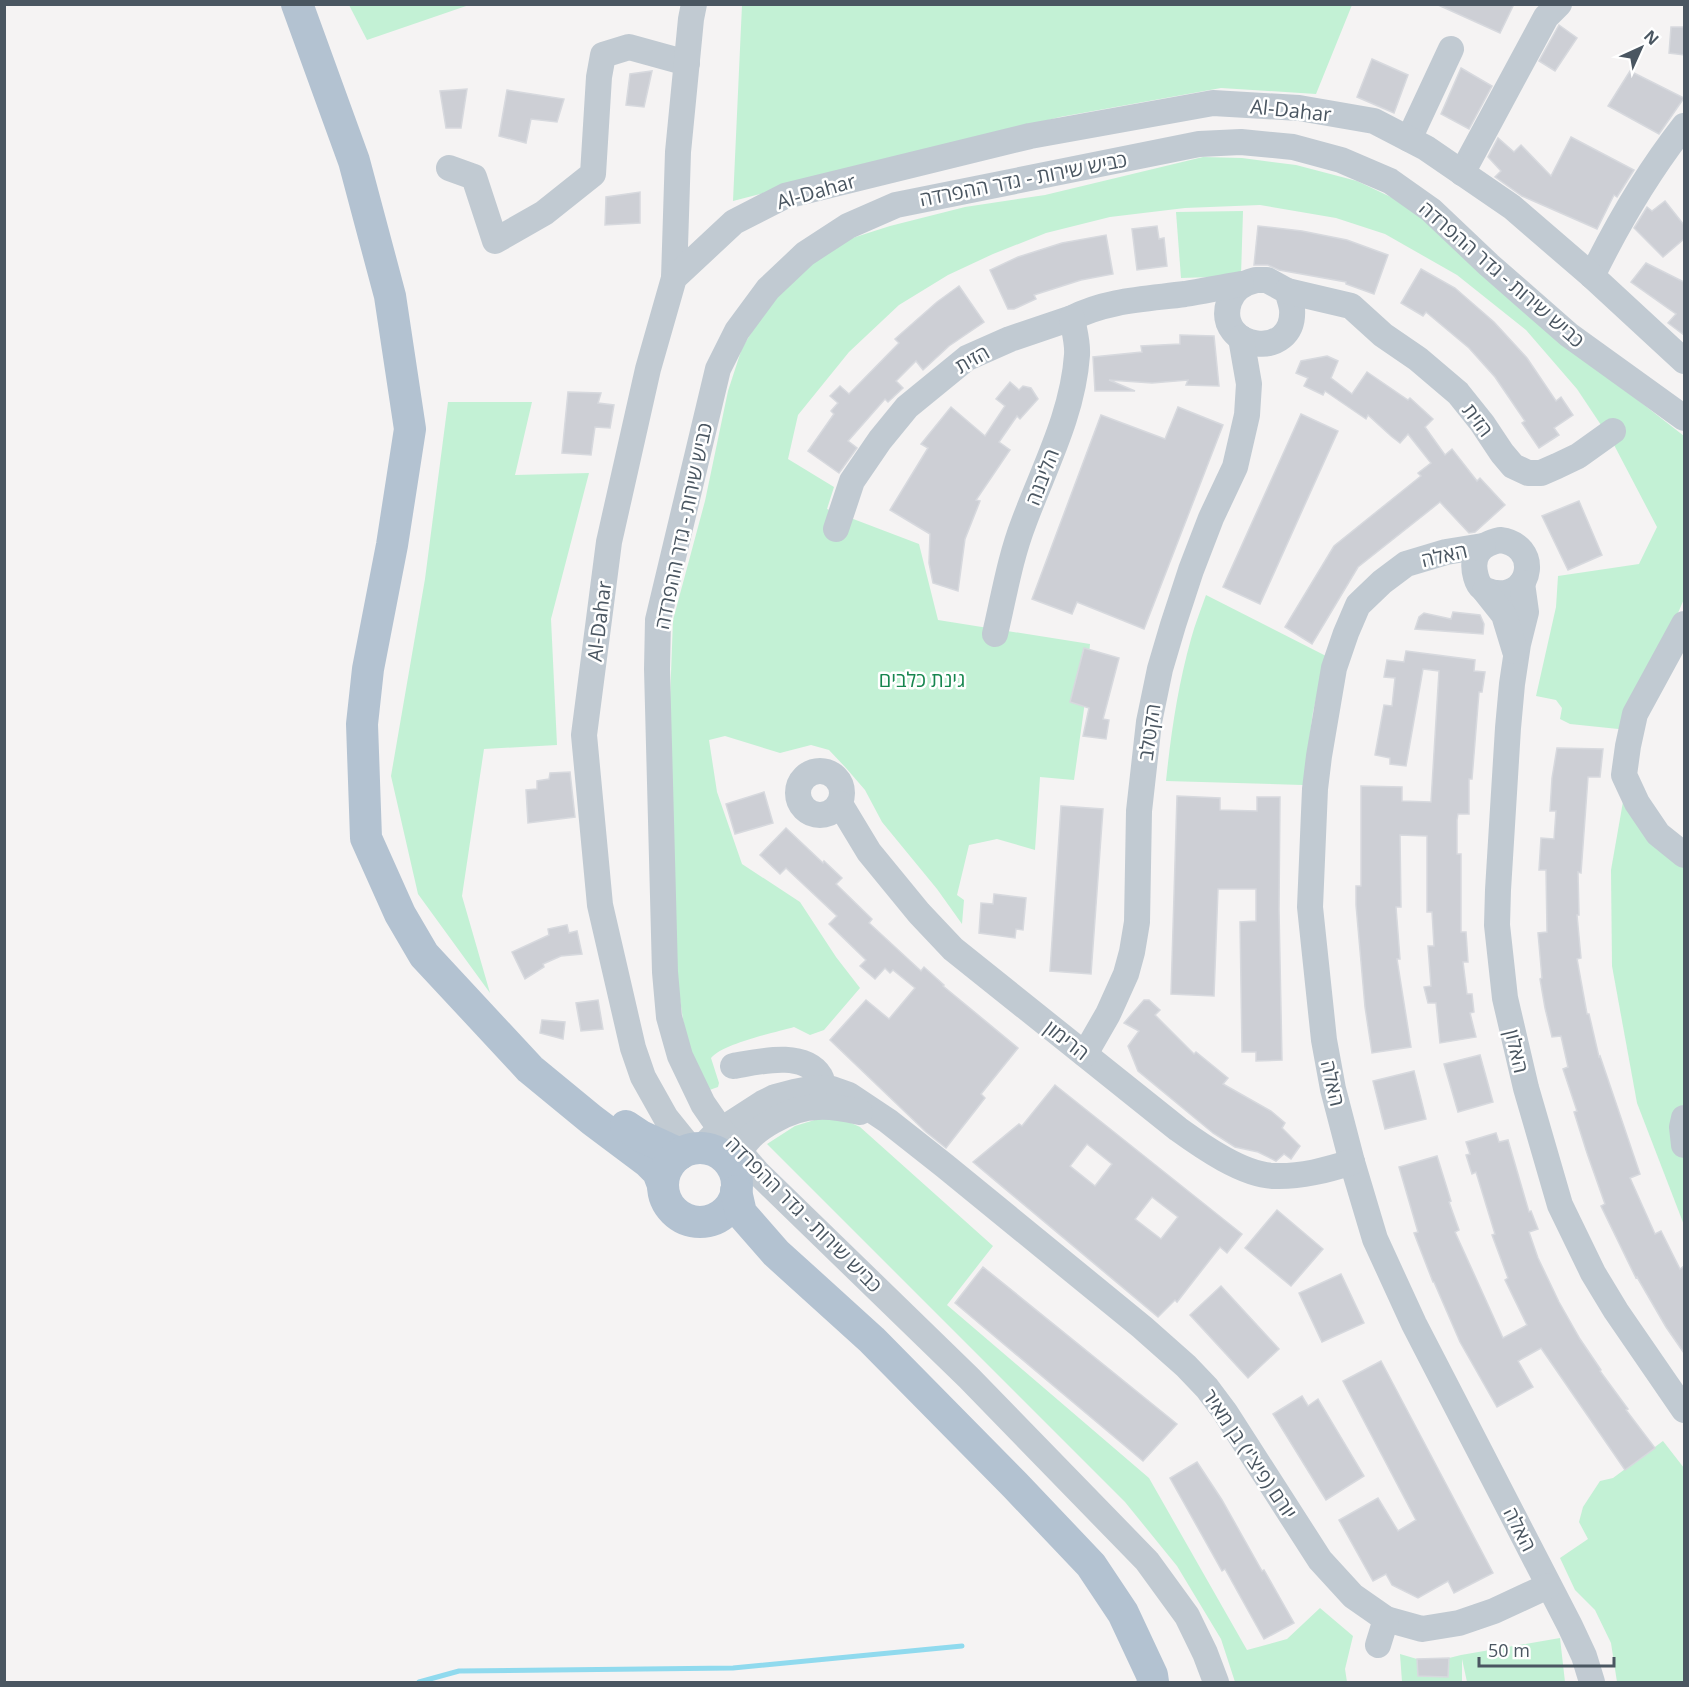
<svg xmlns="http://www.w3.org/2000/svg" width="1689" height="1687" font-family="'Open Sans',Heebo,sans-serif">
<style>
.green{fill:#c3f1d5}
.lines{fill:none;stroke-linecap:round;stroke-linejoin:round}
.stream{stroke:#90daee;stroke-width:5}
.building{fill:#cdcfd5;stroke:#d7d9de;stroke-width:1.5;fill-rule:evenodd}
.minor{stroke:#c1cad2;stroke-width:26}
.major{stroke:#b3c2d1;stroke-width:32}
.labels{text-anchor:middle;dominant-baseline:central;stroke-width:5;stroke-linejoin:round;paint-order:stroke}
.street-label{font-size:20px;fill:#4a5661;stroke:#fff}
.park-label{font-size:20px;fill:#17864f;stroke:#fff}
</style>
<rect width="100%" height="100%" fill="#f5f3f3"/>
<!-- green -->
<g class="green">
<polygon points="349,5 469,5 367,40"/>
<polygon points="742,5 1352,5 1316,94 1221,88 1060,117 733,201"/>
<path d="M 1203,157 L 1242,158 L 1296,165 L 1357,181 L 1395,199 L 1445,234 L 1621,387 L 1684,436 L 1684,599 L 1628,730 L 1570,724 L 1560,719 L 1562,708 L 1556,700 L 1536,696 L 1556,607 L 1558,576 L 1639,564 L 1657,527 L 1613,443 L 1577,389 L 1526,330 L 1457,275 L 1385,234 L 1336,218 L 1260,205 L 1185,208 L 1110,217 L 1046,233 L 993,254 L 948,275 L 899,305 L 849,352 L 798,415 L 788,459 L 834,487 L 827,509 L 919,544 L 938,620 L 1090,644 L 1084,709 L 1074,780 L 1040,777 L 1035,850 L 997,839 L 969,845 L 957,895 L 964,900 L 962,924 L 937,889 L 882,822 L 865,790 L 846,768 L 829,750 L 811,745 L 780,753 L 725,736 L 709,740 L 717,792 L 742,864 L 800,902 L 836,957 L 860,988 L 824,1030 L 810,1035 L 794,1027 C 774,1033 724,1043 711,1058 L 719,1083 L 718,1087 L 701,1093 L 685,1033 L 678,986 L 667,780 L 673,620 L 705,501 L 728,391 L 742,348 L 771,301 L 802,270 L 843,241 L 890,226 L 965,207 L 1045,195 Z"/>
<polygon points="1243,211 1241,276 1181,278 1176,212"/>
<polygon points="448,402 532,402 515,475 589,473 551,619 557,745 484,749 462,896 490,993 418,894 391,776 425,579"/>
<path d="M 1206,595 L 1326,656 L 1313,712 L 1303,785 L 1166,781 C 1171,733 1178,685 1191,639 C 1195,624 1201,609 1206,595 Z"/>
<polygon points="1624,796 1684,866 1684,1225 1637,1103 1612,966 1611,870"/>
<polygon points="821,1118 840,1118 860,1127 993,1246 947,1305 1149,1478 1247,1650 1287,1639 1320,1608 1353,1636 1345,1669 1347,1682 1235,1682 1221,1639 1177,1566 1125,1502 767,1144 795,1126"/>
<polygon points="1663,1441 1684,1468 1684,1682 1617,1682 1611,1643 1595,1610 1575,1590 1560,1558 1588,1539 1579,1522 1583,1507 1600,1481 1613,1478"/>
<polygon points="1560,1638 1565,1682 1467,1682 1462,1659 1462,1682 1402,1682 1400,1654 1417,1659 1418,1676 1448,1677 1449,1658 1461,1655"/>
</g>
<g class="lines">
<!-- stream -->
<polyline class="stream" points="419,1682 459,1671 733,1668 962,1646"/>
</g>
<!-- building -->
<g class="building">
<polygon points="1436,4 1514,4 1500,33"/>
<polygon points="1559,25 1577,38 1555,71 1539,61"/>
<polygon points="1671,27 1684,27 1684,55 1669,53"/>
<polygon points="1372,59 1408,75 1394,113 1357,97"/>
<polygon points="1461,68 1492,86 1469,129 1441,114"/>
<polygon points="652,71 644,107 626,105 630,74"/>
<polygon points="1630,71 1684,98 1659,134 1608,106"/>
<polygon points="467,89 461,128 446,128 440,91"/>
<polygon points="507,90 564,99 557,122 531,119 526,143 499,136"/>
<polygon points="1571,137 1634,170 1617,197 1614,195 1597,229 1522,196 1495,177 1501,171 1488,157 1498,138 1514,152 1521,145 1551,176"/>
<polygon points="640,192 640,223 605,225 606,197"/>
<polygon points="1665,201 1684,225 1684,239 1663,257 1634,228 1647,207 1652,211"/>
<polygon points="1157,226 1159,239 1164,238 1167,266 1137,270 1132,229"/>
<polygon points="1258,226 1302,231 1347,240 1388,255 1374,294 1346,284 1346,282 1279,270 1268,265 1254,265"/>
<polygon points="1106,235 1113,274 1081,280 1034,295 1036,299 1014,309 1008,309 990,270 1018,257 1062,243"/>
<polygon points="1646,263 1684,282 1684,335 1668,323 1676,314 1631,282"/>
<polygon points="1421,269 1455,288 1494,322 1527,358 1556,401 1561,397 1573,415 1554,428 1559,435 1539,448 1522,423 1525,421 1495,377 1469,348 1426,312 1423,316 1401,303"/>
<polygon points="959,286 984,322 949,346 923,370 916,361 896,381 903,388 888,402 885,399 848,441 857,448 839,473 808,451 834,414 831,411 838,403 830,396 840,386 849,394 899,343 895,339 937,302"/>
<polygon points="1180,335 1214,336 1219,386 1186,385 1188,380 1152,383 1109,380 1135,391 1095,391 1093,357 1142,352 1141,346 1180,344"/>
<polygon points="1327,356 1338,361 1331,378 1352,394 1367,372 1408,400 1410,398 1433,419 1425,427 1445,455 1452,449 1477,481 1480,478 1505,505 1475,532 1469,533 1440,502 1358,567 1312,644 1285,627 1334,546 1421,476 1418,473 1431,463 1408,434 1400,443 1391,436 1368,415 1366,419 1325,391 1323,395 1304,386 1308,378 1296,373 1301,361"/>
<polygon points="1010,382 1019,390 1023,386 1031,388 1038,399 1020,419 1017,416 999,442 1010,450 976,500 980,501 965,539 958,591 933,583 929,563 930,534 890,510 928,448 921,444 951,407 985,436 1005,406 996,399"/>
<polygon points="568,392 601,393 598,403 614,405 610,428 595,427 591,455 562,453"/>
<polygon points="1178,407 1223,425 1144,629 1077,602 1072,614 1032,599 1101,415 1165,439"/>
<polygon points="1301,414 1338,431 1260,604 1223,587"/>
<polygon points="1579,501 1602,555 1568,570 1542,516"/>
<polygon points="1453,612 1480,615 1484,624 1483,634 1415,629 1419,617 1424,613 1451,619"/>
<polygon points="1084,648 1119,658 1103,719 1109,720 1106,739 1083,736 1089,708 1070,702"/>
<polygon points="1406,651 1475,660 1474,671 1485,672 1482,692 1479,692 1472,779 1469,779 1469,814 1458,814 1457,820 1457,854 1461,854 1461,932 1466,932 1468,962 1463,962 1467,994 1472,994 1474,1012 1470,1013 1476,1037 1440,1043 1436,1003 1428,1003 1424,987 1431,986 1428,946 1434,946 1432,912 1427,912 1427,836 1400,835 1401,907 1396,907 1400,959 1397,959 1411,1047 1372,1053 1365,1007 1356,905 1356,886 1361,886 1361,786 1402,787 1402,801 1431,802 1439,671 1423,669 1406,766 1390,764 1390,758 1375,755 1384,705 1392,706 1395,678 1384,677 1387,660 1404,662"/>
<polygon points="1557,748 1603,749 1600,777 1588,777 1581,873 1578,872 1579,915 1577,915 1581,958 1577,959 1587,1014 1589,1014 1599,1057 1600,1056 1640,1174 1630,1178 1655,1234 1661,1231 1680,1269 1684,1266 1684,1353 1666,1327 1637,1277 1636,1278 1601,1206 1605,1204 1587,1153 1574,1112 1577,1111 1563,1069 1568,1067 1561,1036 1552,1037 1545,1008 1540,979 1542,978 1538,933 1547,932 1546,870 1539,870 1541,838 1554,839 1556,811 1550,811 1552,778"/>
<polygon points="570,772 575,817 528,823 526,790 537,789 537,781 549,779 550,773"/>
<polygon points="764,792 773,823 735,834 726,804"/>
<polygon points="1177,796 1220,798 1220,810 1257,811 1257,797 1280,797 1279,910 1282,1060 1256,1061 1256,1052 1242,1052 1240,922 1256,921 1256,889 1218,889 1214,996 1171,994"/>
<polygon points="1061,806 1103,809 1091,974 1050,971"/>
<polygon points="786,828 823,863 824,861 842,878 836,884 872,919 869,923 921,971 924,967 944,985 943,986 1018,1048 981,1094 985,1098 946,1148 926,1132 830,1040 866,1000 889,1019 915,988 893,970 890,973 885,968 875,979 860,966 866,960 829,924 837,916 786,868 780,874 760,855"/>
<polygon points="994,894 1026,898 1023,930 1016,929 1015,938 979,933 981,903 993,904"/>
<polygon points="567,925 569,933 577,931 582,954 561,956 543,964 544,967 525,979 512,952 549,935 548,929"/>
<polygon points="598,1000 603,1029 581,1031 576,1003"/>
<polygon points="1144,1000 1149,1000 1160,1010 1155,1015 1194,1054 1196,1052 1228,1078 1223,1084 1271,1111 1285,1123 1282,1128 1300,1146 1291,1159 1284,1154 1276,1161 1258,1152 1235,1147 1213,1133 1138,1071 1128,1046 1139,1031 1124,1023"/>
<polygon points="542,1020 565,1022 563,1039 540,1033"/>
<polygon points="1480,1055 1493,1102 1458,1112 1444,1064"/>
<polygon points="1414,1071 1426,1119 1385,1129 1373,1081"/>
<path d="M 1055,1085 L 1242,1234 L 1227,1253 L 1220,1247 L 1177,1302 L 1175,1300 L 1158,1317 L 973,1162 L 1019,1124 L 1022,1126 ZM 1087,1144 L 1112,1164 L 1095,1186 L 1070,1166 ZM 1152,1197 L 1178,1217 L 1161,1239 L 1135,1219 Z"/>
<polygon points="1496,1133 1499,1142 1508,1140 1529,1212 1531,1211 1538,1229 1529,1232 1538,1258 1559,1302 1580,1339 1601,1370 1600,1371 1628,1409 1626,1410 1655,1448 1625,1470 1541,1348 1518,1361 1533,1387 1497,1407 1460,1342 1434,1282 1433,1282 1414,1233 1418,1232 1399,1167 1437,1156 1451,1201 1449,1202 1459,1230 1455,1232 1503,1338 1527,1325 1505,1280 1508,1278 1492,1235 1495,1234 1476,1172 1472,1174 1466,1155 1470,1154 1466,1142"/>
<polygon points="1277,1210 1323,1249 1291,1286 1245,1248"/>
<polygon points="983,1267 1177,1424 1143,1461 955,1303"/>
<polygon points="1341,1274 1364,1323 1322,1342 1299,1293"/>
<polygon points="1221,1286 1279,1349 1248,1378 1190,1315"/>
<polygon points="1381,1361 1493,1573 1454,1593 1448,1581 1418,1598 1392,1585 1386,1574 1373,1581 1339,1520 1378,1498 1398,1531 1416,1520 1343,1381"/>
<polygon points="1302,1396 1308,1406 1318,1399 1364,1476 1326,1500 1273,1414"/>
<polygon points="1197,1462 1222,1500 1262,1571 1264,1570 1294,1623 1264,1639 1225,1569 1222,1571 1170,1478"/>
<polygon points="1449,1658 1448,1677 1418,1676 1417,1659"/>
</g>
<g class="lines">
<!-- minor -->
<g class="minor">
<polyline points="1409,139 1451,49"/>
<polyline points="449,168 474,177 495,241 544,213 593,174 599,77 603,55 629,47 687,63"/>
<polyline points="1462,173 1546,17 1559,4"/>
<path d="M 1592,276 C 1618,223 1648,172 1684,126"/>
<polyline points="674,278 678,152 691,19 694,4"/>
<path d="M 1256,280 L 1267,280 L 1287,291 C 1289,297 1291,303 1292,309 C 1296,362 1214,350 1229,302 C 1233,289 1243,283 1256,280 Z"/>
<polyline points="1287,291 1351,306 1383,335 1418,359 1458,393 1482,423 1502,453 1513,466 1528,473 1541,473 1557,466 1578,456 1613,431"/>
<path d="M 836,529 L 852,481 L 880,440 L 907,407 L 967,358 L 1010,339 L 1072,318 C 1107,300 1147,299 1185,294 C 1204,291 1222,287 1241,284"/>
<path d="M 1500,540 C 1540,545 1533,597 1496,593 C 1484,591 1479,588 1476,577 C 1470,556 1480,544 1500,540 Z"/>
<polyline points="1483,546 1446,552 1406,564 1382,582 1358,605 1346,633 1334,668 1319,756 1315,789 1310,907 1324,1040 1333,1089 1352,1162 1375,1239 1414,1324 1570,1626 1584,1656 1592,1682"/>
<polyline points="1522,583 1526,612 1518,644 1512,684 1508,728 1498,890 1497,925 1505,998 1526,1088 1560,1205 1593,1273 1616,1311 1684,1410"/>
<polyline points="1485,591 1504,615 1515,651"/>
<polyline points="1684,624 1635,714 1628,746 1624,775 1637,803 1658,834 1684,855"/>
<path d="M 995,634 C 1004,596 1010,558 1024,522 C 1044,468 1073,414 1077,355 C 1078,343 1074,330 1072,318"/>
<circle cx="820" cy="793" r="22"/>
<path d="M 840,804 L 869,852 L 919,913 L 953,949 L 1178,1129 C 1203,1147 1243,1175 1274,1176 C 1301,1177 1327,1170 1352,1162"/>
<polyline points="1085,1054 1108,1014 1126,974 1132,952 1137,922 1139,811 1149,722 1160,669 1173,625 1191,570 1211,518 1235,467 1247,415 1249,384 1241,338"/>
<path d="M 733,1066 C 758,1062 803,1050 820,1076 C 824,1083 824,1092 825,1100"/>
<polyline points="1684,1118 1682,1127 1684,1145"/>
<polyline points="708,1141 715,1134 763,1103 775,1097 794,1092 815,1088 832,1089 849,1095 888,1121 945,1166 1142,1327 1186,1366 1207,1388 1225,1412 1320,1560 1353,1596 1386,1619 1422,1629 1459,1623 1494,1611 1548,1586"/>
<polyline points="691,1149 666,1118 643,1077 633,1048 600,905 584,735 609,542 648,369 674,278 734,222 785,196 1030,136 1213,103 1299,108 1374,121 1426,148 1512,207 1592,276 1684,361"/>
<path d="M 737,1168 C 738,1164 738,1158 740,1154 C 748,1129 793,1107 818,1107 C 832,1106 846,1109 860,1112"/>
<polyline points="1378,1645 1386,1619"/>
<polyline points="1216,1682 1205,1653 1187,1616 1147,1561 969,1378 757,1172 721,1130 703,1104 680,1056 669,1017 665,972 657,669 658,620 718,369 737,331 768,289 805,254 848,226 896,205 1199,144 1241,142 1293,147 1341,160 1390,181 1431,210 1489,265 1569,335 1684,418"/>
</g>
<!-- major -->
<g class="major">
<polyline points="297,4 354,161 390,296 410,429 392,545 368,669 362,724 366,838 400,914 424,955 530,1069 592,1120 648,1162 658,1172 663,1185"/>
<polyline points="626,1126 641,1136 680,1154"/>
<circle cx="700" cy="1185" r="37"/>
<polyline points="736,1191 741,1213 776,1253 872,1340 1015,1485 1091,1565 1123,1613 1152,1675 1153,1682"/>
</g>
</g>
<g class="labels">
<!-- street labels -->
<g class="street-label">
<text transform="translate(1291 110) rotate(6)">Al-Dahar</text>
<text transform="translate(1023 179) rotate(-11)">כביש שירות - גדר ההפרדה</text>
<text transform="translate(816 191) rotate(-16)">Al-Dahar</text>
<text transform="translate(1502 274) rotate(41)">כביש שירות - גדר ההפרדה</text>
<text transform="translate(972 359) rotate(-30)">הזית</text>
<text transform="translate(1478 420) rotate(53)">הזית</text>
<text transform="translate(1042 477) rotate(-69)">הליבנה</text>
<text transform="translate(683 526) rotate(-78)">כביש שירות - גדר ההפרדה</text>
<text transform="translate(1444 555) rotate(-13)">האלה</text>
<text transform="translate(599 621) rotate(-83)">Al-Dahar</text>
<text transform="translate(1149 732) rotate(-82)">הקטלב</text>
<text transform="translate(1067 1040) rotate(38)">הרימון</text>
<text transform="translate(1517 1051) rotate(77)">האלון</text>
<text transform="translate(1333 1083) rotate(77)">האלה</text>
<text transform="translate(804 1214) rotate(45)">כביש שירות - גדר ההפרדה</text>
<text transform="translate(1250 1454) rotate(56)">יורם (פיצ'י) בן מאיר</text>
<text transform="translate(1520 1529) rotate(63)">האלה</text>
</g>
<!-- park labels -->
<g class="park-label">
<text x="922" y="679">גינת כלבים</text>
</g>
</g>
<!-- border -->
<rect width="1689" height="1687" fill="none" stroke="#4a5661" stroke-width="12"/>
<!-- north arrow -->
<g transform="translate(1641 48) rotate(45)" stroke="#ffffff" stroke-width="4.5" paint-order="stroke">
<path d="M0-4.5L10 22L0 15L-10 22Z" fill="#4a5661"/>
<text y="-9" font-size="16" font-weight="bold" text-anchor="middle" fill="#4a5661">N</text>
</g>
<!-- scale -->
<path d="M1479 1657v9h135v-9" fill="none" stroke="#4a5661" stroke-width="3"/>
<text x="1488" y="1657" font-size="18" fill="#4a5661" stroke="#ffffff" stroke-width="4.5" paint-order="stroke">50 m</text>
</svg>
